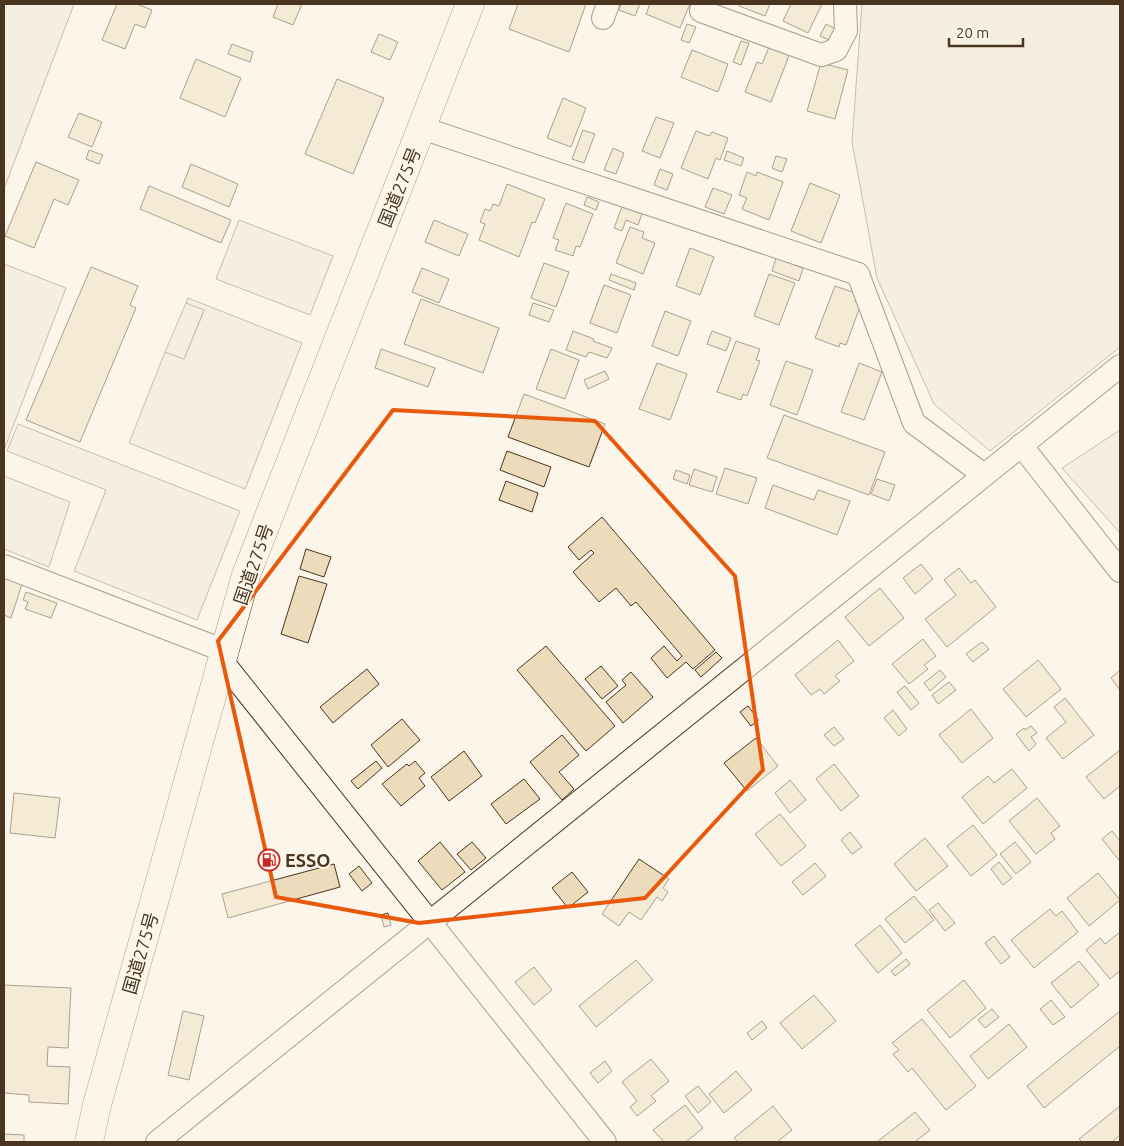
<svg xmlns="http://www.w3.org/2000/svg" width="1124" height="1146" font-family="Ubuntu,'Noto Sans JP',sans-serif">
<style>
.green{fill:#ede6d9;stroke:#887966}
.parking{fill:#ede7d9;stroke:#887966}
.building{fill:#ecdcbc;stroke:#4a3520}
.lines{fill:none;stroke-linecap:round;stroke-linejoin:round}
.street-casing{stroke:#4a3520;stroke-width:24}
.highway-casing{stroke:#4a3520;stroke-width:29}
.street{stroke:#fbf6e9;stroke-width:22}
.highway{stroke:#fbf6e9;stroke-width:28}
.marked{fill:none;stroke:#e8590c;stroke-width:4;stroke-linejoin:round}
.labels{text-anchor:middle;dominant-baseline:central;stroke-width:4;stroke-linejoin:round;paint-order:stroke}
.street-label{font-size:18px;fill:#4a3520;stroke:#fbf6e9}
.poi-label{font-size:18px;font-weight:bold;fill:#4a3520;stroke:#fbf6e9;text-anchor:start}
</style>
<rect width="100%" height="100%" fill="#fbf6e9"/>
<!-- green -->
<g class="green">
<polygon points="4,4 74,4 4,189"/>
<polygon points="862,4 1120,4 1120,347 990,451 934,404 877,278 852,142"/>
<polygon points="188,298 302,343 245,489 129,443 165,352 184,359 204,311 186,303"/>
<polygon points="18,424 240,511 197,620 74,571 106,490 7,451"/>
<polygon points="1120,430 1120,533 1062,468"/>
<polygon points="4,476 70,502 49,567 4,549"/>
</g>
<!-- parking -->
<g class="parking">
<polygon points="239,220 333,256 310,315 216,279"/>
<polygon points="4,264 66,288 4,450"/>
<polygon points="186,303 204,310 184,359 165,352"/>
</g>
<!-- building -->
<g class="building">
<polygon points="117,4 137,4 152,10 145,28 135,24 125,49 102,40"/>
<polygon points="278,4 302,4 293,25 273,17"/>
<polygon points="518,4 586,4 569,52 509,29"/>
<polygon points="621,4 640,4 635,16 619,10"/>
<polygon points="650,4 690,4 680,28 646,14"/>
<polygon points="740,4 770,4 765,16 739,6"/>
<polygon points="791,4 822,4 808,33 783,21"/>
<polygon points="687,24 696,27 689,43 681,40"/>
<polygon points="826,24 836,29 831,41 820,36"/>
<polygon points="379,34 398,42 390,60 371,52"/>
<polygon points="741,41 749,43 741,65 733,62"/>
<polygon points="232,44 253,52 250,62 228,54"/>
<polygon points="770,45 790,53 771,102 745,92 757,62 762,64"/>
<polygon points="692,50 728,64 718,92 681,77"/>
<polygon points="196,59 241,78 225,117 180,98"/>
<polygon points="821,63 848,70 835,119 807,111"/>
<polygon points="337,79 384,98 353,174 305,154"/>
<polygon points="563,98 586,108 571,147 547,138"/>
<polygon points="79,113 102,122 92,147 68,137"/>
<polygon points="656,117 674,123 660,158 642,151"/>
<polygon points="583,130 595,134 584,163 572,159"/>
<polygon points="696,131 709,136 712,132 728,138 720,160 716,158 708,179 681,168"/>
<polygon points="613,148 624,153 616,174 604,170"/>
<polygon points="89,150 103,155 99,164 86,159"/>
<polygon points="727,151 744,158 741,166 724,160"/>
<polygon points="776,156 787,159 782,172 772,168"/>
<polygon points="36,162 79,180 68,205 54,199 34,248 5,236"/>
<polygon points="191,164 238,184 229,207 182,187"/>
<polygon points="660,169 673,174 667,190 654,185"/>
<polygon points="747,172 756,176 757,172 783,182 769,220 742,209 747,198 739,195"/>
<polygon points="810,183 840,195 821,243 791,231"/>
<polygon points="507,184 545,199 535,223 532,222 519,257 479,240 485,224 480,222 485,209 490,211 493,204 499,206"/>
<polygon points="149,186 231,220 221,243 140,209"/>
<polygon points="713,188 732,195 724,214 705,207"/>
<polygon points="587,197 599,202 596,210 584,205"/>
<polygon points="566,203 593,214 580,247 576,246 573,256 555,250 559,240 553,238"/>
<polygon points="622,207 642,214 638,225 626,220 622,231 614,228"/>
<polygon points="434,220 468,234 459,256 425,242"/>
<polygon points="630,227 644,232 642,238 655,243 643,274 616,263"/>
<polygon points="690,248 714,257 700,295 676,286"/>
<polygon points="776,258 803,268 799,281 772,271"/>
<polygon points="544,263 569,272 556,307 531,298"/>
<polygon points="91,267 138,286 130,305 136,308 80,442 26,420"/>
<polygon points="422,268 449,279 439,303 412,292"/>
<polygon points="611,274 636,283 634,290 609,280"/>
<polygon points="769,274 795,283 779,325 754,316"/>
<polygon points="604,285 631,295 617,333 590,323"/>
<polygon points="835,286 858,294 855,302 861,304 846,345 840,343 839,347 815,338"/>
<polygon points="421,299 499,328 483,373 404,344"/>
<polygon points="533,303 554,310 549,322 529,315"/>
<polygon points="665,311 691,321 678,356 652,346"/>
<polygon points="573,331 594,339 593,341 612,348 607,358 589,352 586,357 566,350"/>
<polygon points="712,331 731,338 726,351 707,344"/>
<polygon points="736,341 760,349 756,360 760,361 747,396 743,394 741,400 717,392"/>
<polygon points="381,349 435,368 428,387 375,368"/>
<polygon points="551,349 579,360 565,399 536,389"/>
<polygon points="786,361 813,370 797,415 770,405"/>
<polygon points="657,363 687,374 670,420 639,409"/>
<polygon points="859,363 882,372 864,420 841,412"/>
<polygon points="605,371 609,379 588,389 584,380"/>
<polygon points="524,394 605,424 589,467 508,437"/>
<polygon points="784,415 885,452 869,495 767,458"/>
<polygon points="507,451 551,467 544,487 500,470"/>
<polygon points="725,468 757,478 748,504 716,494"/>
<polygon points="694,469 717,477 712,492 689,485"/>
<polygon points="676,470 690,475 687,484 673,479"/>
<polygon points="877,479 895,485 889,501 871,494"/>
<polygon points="506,481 538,493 532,512 499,500"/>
<polygon points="773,485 814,500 818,490 850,501 837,535 765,508"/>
<polygon points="602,517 715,650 693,669 686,662 667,678 651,658 664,646 677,661 682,656 636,602 631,606 616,588 599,602 573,572 594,553 591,550 579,560 568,547"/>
<polygon points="306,549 331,557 324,577 300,569"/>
<polygon points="921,564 933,579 915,594 903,578"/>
<polygon points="959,568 971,583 975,580 996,607 947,647 925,619 956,595 944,580"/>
<polygon points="299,576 327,584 308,643 281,634"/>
<polygon points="4,578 22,584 11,618 4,615"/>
<polygon points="880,588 904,618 869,646 845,617"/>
<polygon points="26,592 57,603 51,618 25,609 28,602 23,600"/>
<polygon points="923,639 936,656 924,665 928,669 909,684 892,664"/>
<polygon points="838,640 854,661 835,676 840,681 824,694 820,689 811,695 795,675"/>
<polygon points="982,642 989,649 973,662 966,654"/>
<polygon points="546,646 615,726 586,751 517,670"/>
<polygon points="716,652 722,658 701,677 695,670"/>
<polygon points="1038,660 1061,689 1026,717 1003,689"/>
<polygon points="601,666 618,686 602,699 585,679"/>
<polygon points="367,669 379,684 333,723 320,707"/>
<polygon points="940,670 946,677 930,691 924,683"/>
<polygon points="1120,670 1120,690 1111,678"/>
<polygon points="631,672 653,697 623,723 606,702 626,685 622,680"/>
<polygon points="949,682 956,690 938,704 932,695"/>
<polygon points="905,686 919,703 911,710 897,692"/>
<polygon points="1065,698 1094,735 1063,759 1046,738 1066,722 1054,707"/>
<polygon points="748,706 759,720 751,726 740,712"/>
<polygon points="971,709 993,738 962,763 939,735"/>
<polygon points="893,710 907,729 899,736 884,718"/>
<polygon points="402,719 420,740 388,767 371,745"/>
<polygon points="1031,726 1037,733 1031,737 1036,744 1029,751 1016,734 1024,728 1025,730"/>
<polygon points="834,727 844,739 834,746 824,735"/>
<polygon points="562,735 579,755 559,772 574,789 562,800 530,762"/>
<polygon points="756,738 778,766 747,791 724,763"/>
<polygon points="1120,750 1120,786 1104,799 1086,777"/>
<polygon points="464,751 482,776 449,801 431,777"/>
<polygon points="376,761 382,768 358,789 351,781"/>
<polygon points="415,761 425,773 419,778 425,786 401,806 382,784 407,764 409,766"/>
<polygon points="834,764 859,796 841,811 816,779"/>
<polygon points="1012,769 1027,788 983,824 962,797 988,776 994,783"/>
<polygon points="524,779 540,799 506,824 491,804"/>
<polygon points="790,780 806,800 790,813 775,793"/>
<polygon points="14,793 60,798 55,838 10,833"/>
<polygon points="1037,798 1060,826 1051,833 1055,839 1036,854 1009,821"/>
<polygon points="780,814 806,846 781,866 755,834"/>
<polygon points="973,825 997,855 971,876 947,846"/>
<polygon points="1112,831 1120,841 1120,859 1119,860 1102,839"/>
<polygon points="850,832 862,847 852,854 841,840"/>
<polygon points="925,838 948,866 916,891 894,864"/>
<polygon points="440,842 465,872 442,890 418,861"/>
<polygon points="472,842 486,858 471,870 457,854"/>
<polygon points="1015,842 1031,862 1016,874 1000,854"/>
<polygon points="639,859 669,879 663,888 668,892 662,901 657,897 641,920 629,912 619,926 602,914"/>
<polygon points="999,862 1012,878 1003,885 991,869"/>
<polygon points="815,863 826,876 803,895 792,882"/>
<polygon points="334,864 340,887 228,918 222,894"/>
<polygon points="359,866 372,883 362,891 349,874"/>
<polygon points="572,872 588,892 568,908 552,888"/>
<polygon points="1098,873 1120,900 1089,926 1067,898"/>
<polygon points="914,896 934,920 905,943 885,919"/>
<polygon points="938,903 955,923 945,931 929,910"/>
<polygon points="1050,909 1056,916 1062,911 1078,932 1034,968 1011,940"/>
<polygon points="388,913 391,925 384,927 381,915"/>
<polygon points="880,925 902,953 878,973 855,945"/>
<polygon points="1120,932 1120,971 1110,979 1086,950 1100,938 1105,944"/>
<polygon points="994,936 1010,957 1001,964 985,943"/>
<polygon points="906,959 910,964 895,976 891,971"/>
<polygon points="636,960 653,980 596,1027 579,1006"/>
<polygon points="1079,961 1099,985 1071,1008 1051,983"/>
<polygon points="534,967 552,990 534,1005 515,982"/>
<polygon points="964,980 986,1008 950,1038 927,1010"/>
<polygon points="4,985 71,988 68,1048 48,1047 47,1066 70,1067 68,1104 29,1102 29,1095 4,1093"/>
<polygon points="814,995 836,1021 802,1049 780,1023"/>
<polygon points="1051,1000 1065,1017 1053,1025 1040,1009"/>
<polygon points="992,1009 999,1017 985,1028 978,1020"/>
<polygon points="183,1011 204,1016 189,1080 168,1075"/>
<polygon points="1120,1011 1120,1046 1044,1108 1027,1086"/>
<polygon points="922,1019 976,1086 946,1110 912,1068 908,1072 893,1054 899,1050 892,1043"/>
<polygon points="762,1021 767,1028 752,1040 747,1033"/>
<polygon points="1009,1024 1027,1047 988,1079 970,1056"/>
<polygon points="651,1059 669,1081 651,1096 656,1101 637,1116 630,1107 637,1101 622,1082"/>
<polygon points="605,1061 612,1071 598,1083 590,1073"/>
<polygon points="736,1071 752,1090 724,1113 709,1094"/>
<polygon points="698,1086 711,1102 698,1113 685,1096"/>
<polygon points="685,1105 703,1128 686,1142 664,1142 653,1130"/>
<polygon points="773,1106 792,1130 777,1142 738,1142 734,1138"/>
<polygon points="1120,1106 1120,1135 1112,1142 1082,1142 1079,1139"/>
<polygon points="915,1112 930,1130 915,1142 877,1142"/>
<polygon points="4,1134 24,1135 24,1142 4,1142"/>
</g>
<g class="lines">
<!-- street casing -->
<g class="street-casing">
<g id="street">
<polyline points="703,4 701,11 821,55 836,50 846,31 845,4"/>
<polyline points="603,18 608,4"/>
<polyline points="422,128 858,274 914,423 984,475"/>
<polyline points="1021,445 1120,571"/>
<polyline points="4,566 225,651"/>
<polyline points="222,661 605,1142"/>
<polyline points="157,1142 1120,366"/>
</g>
</g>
<!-- highway casing -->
<g class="highway-casing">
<polyline id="highway" points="89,1142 97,1105 246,575 470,4"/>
</g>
<!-- street -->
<use href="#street" class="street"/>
<!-- highway -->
<use href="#highway" class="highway"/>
</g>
<!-- marked area -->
<path d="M0 0H1124V1146H0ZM 393,410 L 595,421 L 735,576 L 763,770 L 645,898 L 419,923 L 276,897 L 218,641 Z" fill="#fbf6e9" fill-opacity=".55" fill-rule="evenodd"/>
<path class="marked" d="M 393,410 L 595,421 L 735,576 L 763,770 L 645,898 L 419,923 L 276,897 L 218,641 Z"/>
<!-- icons -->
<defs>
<g id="fuel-ring" transform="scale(1.125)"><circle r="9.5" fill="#fbf6e9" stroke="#c62828" stroke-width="1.5"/><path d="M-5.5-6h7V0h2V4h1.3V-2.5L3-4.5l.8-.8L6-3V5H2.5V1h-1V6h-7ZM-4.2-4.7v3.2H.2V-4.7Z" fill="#c62828"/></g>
</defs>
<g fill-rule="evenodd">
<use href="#fuel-ring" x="269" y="860"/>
</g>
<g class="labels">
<!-- street labels -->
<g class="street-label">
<text transform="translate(399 187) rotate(-68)">国道275号</text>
<text transform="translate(253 564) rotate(-71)">国道275号</text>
<text transform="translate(140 953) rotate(-74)">国道275号</text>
</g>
<!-- poi labels -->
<g class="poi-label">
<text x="285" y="860">ESSO</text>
</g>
</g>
<!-- border -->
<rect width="1124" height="1146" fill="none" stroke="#4a3520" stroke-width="10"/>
<!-- scale -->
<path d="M949 38v8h74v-8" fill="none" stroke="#4a3520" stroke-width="2.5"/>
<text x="956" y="38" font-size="15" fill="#4a3520" stroke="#fbf6e9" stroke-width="4" paint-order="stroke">20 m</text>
</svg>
